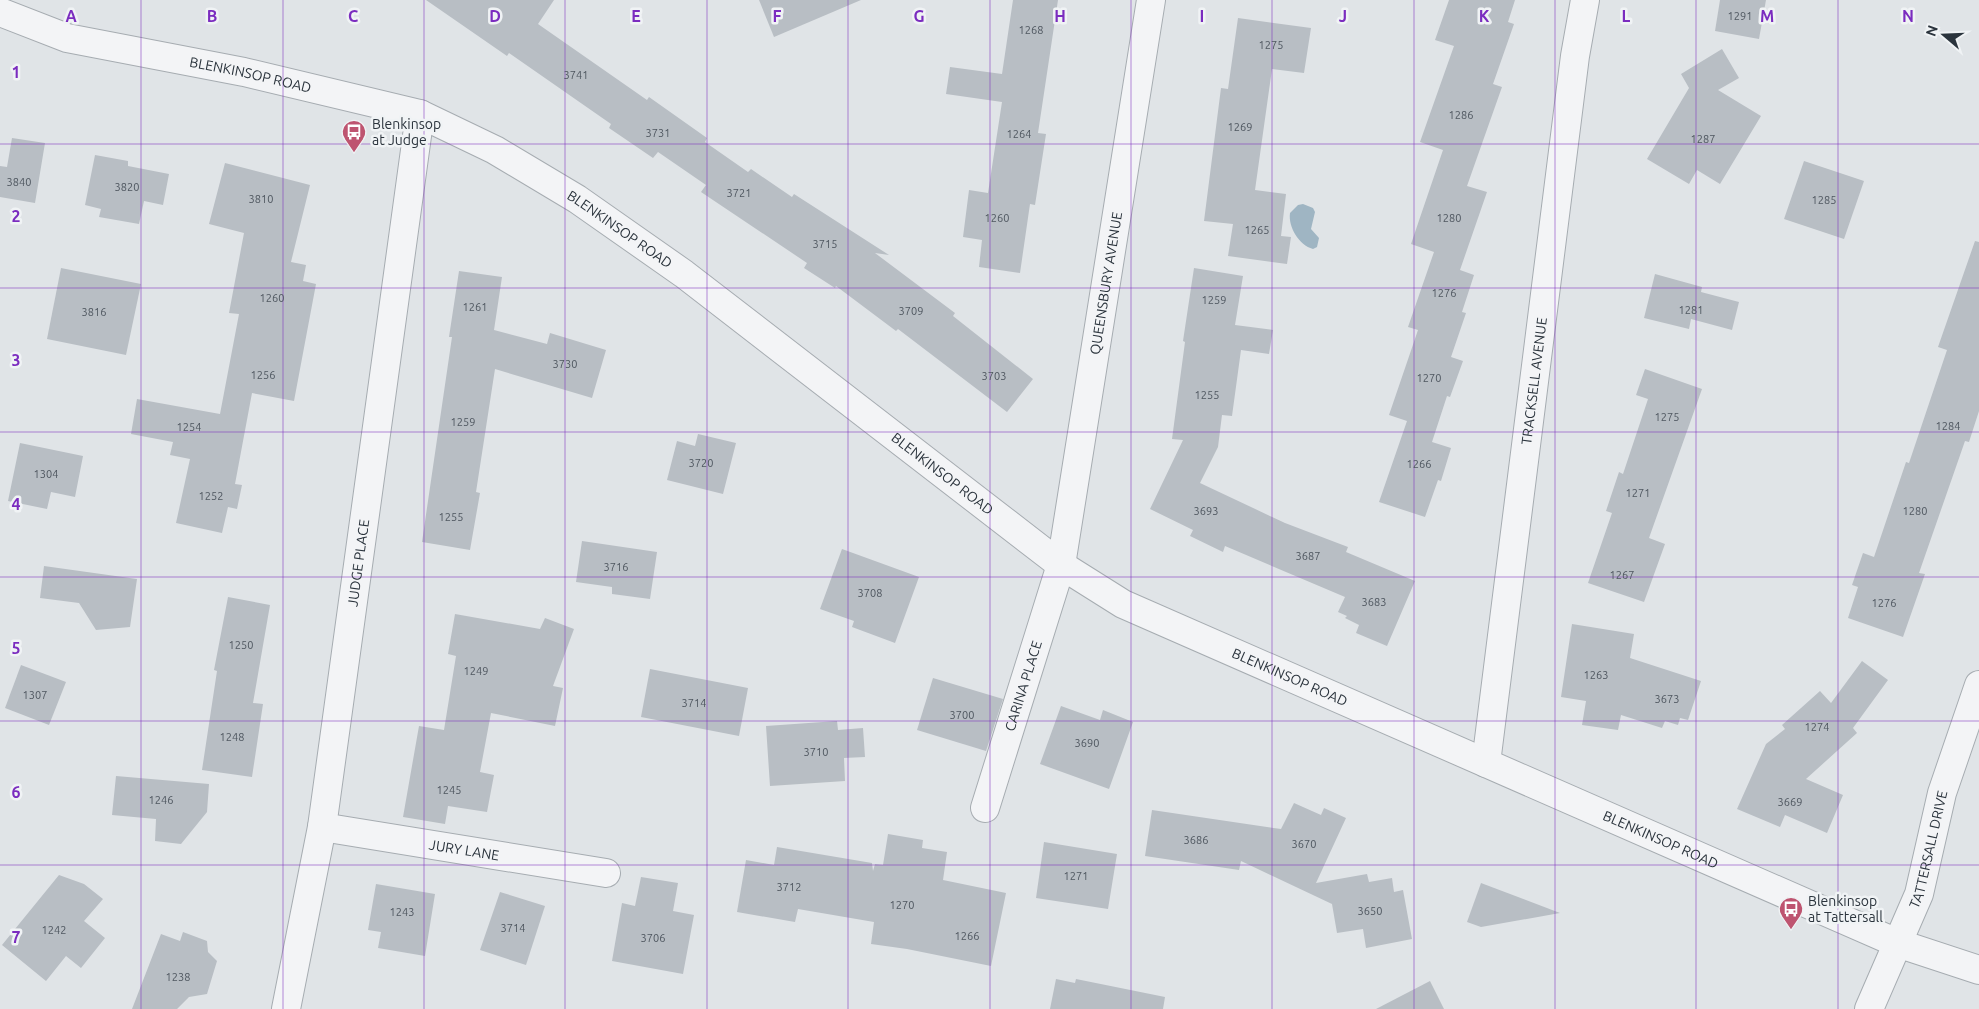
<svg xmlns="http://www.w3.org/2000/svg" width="1979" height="1009" font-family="Ubuntu,sans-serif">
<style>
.water{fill:#9fb5c3}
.building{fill:#b8bec4}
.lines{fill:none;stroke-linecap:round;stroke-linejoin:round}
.minor-casing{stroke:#a6acb1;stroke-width:30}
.minor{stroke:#f3f4f6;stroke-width:28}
.grid{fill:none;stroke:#7b2cbf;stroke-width:1;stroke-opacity:0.55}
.labels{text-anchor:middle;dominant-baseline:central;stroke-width:5;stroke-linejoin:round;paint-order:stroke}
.number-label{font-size:11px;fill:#4e565f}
.street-label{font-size:14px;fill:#2b343d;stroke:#f0f3f5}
.poi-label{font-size:14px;fill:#2b343d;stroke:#f0f3f5;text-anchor:start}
.grid-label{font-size:16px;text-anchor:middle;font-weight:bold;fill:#7b2cbf;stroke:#f0f3f5;stroke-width:5;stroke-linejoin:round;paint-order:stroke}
</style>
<rect width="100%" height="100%" fill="#e0e4e7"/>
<!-- water -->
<path class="water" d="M 1303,204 L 1313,208 L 1315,212 L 1311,229 L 1319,238 L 1317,247 L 1313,249 C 1299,245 1288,227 1290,213 L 1298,205 Z"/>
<!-- building -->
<g class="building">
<polygon points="426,0 554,0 538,24 647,100 649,97 707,138 705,142 748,172 751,169 792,197 794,194 889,255 875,253 955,313 953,316 1033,379 1007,412 898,329 896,331 836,286 835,288 804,268 807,263 701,192 706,185 658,152 653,158 609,128 611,124 509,53 507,56"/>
<polygon points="759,0 861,0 774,37"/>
<polygon points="1013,0 1058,0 1038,133 1046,134 1035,205 1030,204 1020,273 979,267 982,240 963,237 969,190 988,193 1002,102 946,94 950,67 1002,74"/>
<polygon points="1449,0 1515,0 1508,22 1514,24 1493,84 1502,87 1467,186 1487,192 1460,270 1474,275 1462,312 1466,313 1451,357 1463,361 1450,397 1447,396 1432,442 1451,448 1441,481 1438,480 1425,517 1379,502 1407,421 1389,415 1418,330 1408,327 1434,252 1411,244 1443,150 1420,142 1454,46 1435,40"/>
<polygon points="1720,0 1766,0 1759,39 1715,31"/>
<polygon points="1238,18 1311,28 1304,73 1272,69 1255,190 1286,194 1281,236 1291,237 1287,264 1228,256 1233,224 1204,221 1221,88 1228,89"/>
<polygon points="1722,49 1739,78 1718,90 1761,116 1720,184 1697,170 1689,184 1647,159 1689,88 1681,74"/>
<polygon points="12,138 45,143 35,203 0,197 0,166 7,167"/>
<polygon points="95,155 128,161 128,166 169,174 163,205 144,201 139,224 99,217 101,209 85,205"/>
<polygon points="1804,161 1864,181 1844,239 1784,219"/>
<polygon points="225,163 310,185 291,262 306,265 303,281 316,284 294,401 252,393 235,484 242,485 237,509 228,507 222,533 176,523 190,459 170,455 173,442 131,434 137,399 220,414 239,314 229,313 244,233 209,224"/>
<polygon points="1975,241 1979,242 1979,411 1969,442 1965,441 1919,573 1925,574 1903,637 1848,618 1858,587 1852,585 1863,553 1874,557 1906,462 1909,463 1947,350 1938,347"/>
<polygon points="61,268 141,284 126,355 47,339"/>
<polygon points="1194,268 1243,276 1235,325 1273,330 1269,354 1241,350 1232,416 1222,415 1218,447 1200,483 1285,523 1348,547 1346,552 1415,581 1387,646 1356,633 1359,625 1345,618 1347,616 1338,612 1345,597 1225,546 1223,552 1190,536 1193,530 1150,509 1183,440 1172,439 1185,342 1183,341"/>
<polygon points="459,271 502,277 494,330 547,344 550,333 606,350 592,398 495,369 476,492 480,493 470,550 422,542 452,337 449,337"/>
<polygon points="1655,274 1702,287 1701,292 1739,302 1732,330 1691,319 1689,329 1644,318"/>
<polygon points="1645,369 1702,389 1649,538 1665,544 1644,602 1588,583 1612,513 1606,511 1619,472 1623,474 1648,399 1636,395"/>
<polygon points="698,434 736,443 723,494 667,480 677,441 695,446"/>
<polygon points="20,443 83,456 75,497 51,492 47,509 8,501"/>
<polygon points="582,541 657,552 650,599 612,594 612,587 576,582"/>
<polygon points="842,549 919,577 895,643 852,627 854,621 820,609"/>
<polygon points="44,566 137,579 130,627 96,630 79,603 40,598"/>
<polygon points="228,597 270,605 253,703 263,704 252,777 202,770 217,671 214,670"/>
<polygon points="455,614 540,629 545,618 574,629 553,686 563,688 555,726 491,713 480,772 494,775 487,812 448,806 445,824 403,817 419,726 444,730 456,656 448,654"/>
<polygon points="1572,624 1634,634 1630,658 1701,681 1688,720 1680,718 1678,725 1665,721 1662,728 1621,715 1618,730 1582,725 1586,701 1561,697"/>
<polygon points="1862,661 1888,680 1853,728 1857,733 1806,779 1843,795 1827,833 1785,815 1780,827 1737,809 1766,744 1785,729 1782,725 1820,691 1831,703"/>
<polygon points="21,665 66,682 49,725 5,708"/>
<polygon points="650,669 748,688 739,736 641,717"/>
<polygon points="933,678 1003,699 986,751 917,730"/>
<polygon points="1061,706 1100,720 1103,710 1133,722 1109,789 1040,764"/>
<polygon points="837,721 838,730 863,728 865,757 844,758 845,781 770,786 766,726"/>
<polygon points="116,776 209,784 207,812 181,844 155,841 156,819 112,815"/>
<polygon points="1294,803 1321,815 1324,808 1346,818 1316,883 1367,874 1369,882 1392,878 1394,892 1403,890 1412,939 1366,948 1363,929 1337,933 1332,904 1241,861 1239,870 1145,856 1152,810 1281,829"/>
<polygon points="888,834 923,840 922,848 947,852 943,880 1006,893 991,966 907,949 871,944 874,922 798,909 795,922 737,912 746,860 774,865 777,847 872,863 873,871 875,864 883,865"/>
<polygon points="1044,842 1117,854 1108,909 1036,898"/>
<polygon points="59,875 84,884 103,899 84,921 105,938 81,968 66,956 46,981 2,945"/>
<polygon points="641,877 678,883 673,911 694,915 683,974 612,961 622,903 635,906"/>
<polygon points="1481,883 1560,913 1481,927 1467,922"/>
<polygon points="376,884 435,894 425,956 378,948 381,932 368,930"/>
<polygon points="500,892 545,906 526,965 480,950"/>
<polygon points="183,932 207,941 208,952 217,961 207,994 189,997 177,1009 132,1009 161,934 180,941"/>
<polygon points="1056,979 1075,983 1076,979 1165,997 1163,1009 1050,1009"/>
<polygon points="1430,981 1444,1009 1376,1009"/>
</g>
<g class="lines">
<!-- minor casing -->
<g class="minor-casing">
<g id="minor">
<path id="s1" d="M 0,12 L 67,38 L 244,72 L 420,114 L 495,150 L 577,199 L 684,274 L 1061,565 L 1123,604 L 1897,943 L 1979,970"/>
<path id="s2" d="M 1486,763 L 1575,56 L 1585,0"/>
<path id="s3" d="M 985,808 L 1061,565 L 1151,0"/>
<path id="s4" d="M 322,827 L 606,873"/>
<path id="s5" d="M 286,1009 L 322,827 L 420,114"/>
<path id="s6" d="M 1869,1009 L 1919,894 L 1942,793 L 1979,685"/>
</g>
</g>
<!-- minor -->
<use href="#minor" class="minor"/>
</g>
<!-- grid -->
<path class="grid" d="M 141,0 L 141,1009M 283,0 L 283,1009M 424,0 L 424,1009M 565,0 L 565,1009M 707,0 L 707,1009M 848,0 L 848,1009M 990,0 L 990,1009M 1131,0 L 1131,1009M 1272,0 L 1272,1009M 1414,0 L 1414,1009M 1555,0 L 1555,1009M 1696,0 L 1696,1009M 1838,0 L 1838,1009M 0,144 L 1979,144M 0,288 L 1979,288M 0,432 L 1979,432M 0,577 L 1979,577M 0,721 L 1979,721M 0,865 L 1979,865"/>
<!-- icons -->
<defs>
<g id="bus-pin" transform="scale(1.25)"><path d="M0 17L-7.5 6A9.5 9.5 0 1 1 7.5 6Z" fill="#be5470" stroke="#f0f3f5"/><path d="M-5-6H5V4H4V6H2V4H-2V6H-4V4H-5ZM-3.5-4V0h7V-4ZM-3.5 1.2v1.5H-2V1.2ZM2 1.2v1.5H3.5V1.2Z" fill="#fff"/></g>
</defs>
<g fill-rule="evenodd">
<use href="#bus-pin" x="354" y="132"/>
<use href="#bus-pin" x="1791" y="909"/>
</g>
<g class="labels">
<!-- number labels -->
<g class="number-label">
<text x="1740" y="16">1291</text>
<text x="1031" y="30">1268</text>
<text x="1271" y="45">1275</text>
<text x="576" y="75">3741</text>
<text x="1461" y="115">1286</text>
<text x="1240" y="127">1269</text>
<text x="658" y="133">3731</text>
<text x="1019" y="134">1264</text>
<text x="1703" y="139">1287</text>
<text x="19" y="182">3840</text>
<text x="127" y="187">3820</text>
<text x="739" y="193">3721</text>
<text x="261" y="199">3810</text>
<text x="1824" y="200">1285</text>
<text x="997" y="218">1260</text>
<text x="1449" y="218">1280</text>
<text x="1257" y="230">1265</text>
<text x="825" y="244">3715</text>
<text x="1444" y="293">1276</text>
<text x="272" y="298">1260</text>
<text x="1214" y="300">1259</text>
<text x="475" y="307">1261</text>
<text x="1691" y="310">1281</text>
<text x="911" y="311">3709</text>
<text x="94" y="312">3816</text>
<text x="565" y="364">3730</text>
<text x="263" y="375">1256</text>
<text x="994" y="376">3703</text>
<text x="1429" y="378">1270</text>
<text x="1207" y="395">1255</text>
<text x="1667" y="417">1275</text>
<text x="463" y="422">1259</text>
<text x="1948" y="426">1284</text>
<text x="189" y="427">1254</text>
<text x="701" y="463">3720</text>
<text x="1419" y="464">1266</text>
<text x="46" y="474">1304</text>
<text x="1638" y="493">1271</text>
<text x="211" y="496">1252</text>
<text x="1206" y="511">3693</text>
<text x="1915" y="511">1280</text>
<text x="451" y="517">1255</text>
<text x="1308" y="556">3687</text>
<text x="616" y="567">3716</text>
<text x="1622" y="575">1267</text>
<text x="870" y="593">3708</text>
<text x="1374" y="602">3683</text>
<text x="1884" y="603">1276</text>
<text x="241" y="645">1250</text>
<text x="476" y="671">1249</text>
<text x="1596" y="675">1263</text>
<text x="35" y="695">1307</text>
<text x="1667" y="699">3673</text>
<text x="694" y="703">3714</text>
<text x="962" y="715">3700</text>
<text x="1817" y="727">1274</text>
<text x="232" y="737">1248</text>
<text x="1087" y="743">3690</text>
<text x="816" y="752">3710</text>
<text x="449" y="790">1245</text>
<text x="161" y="800">1246</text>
<text x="1790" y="802">3669</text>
<text x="1196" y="840">3686</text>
<text x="1304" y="844">3670</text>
<text x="1076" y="876">1271</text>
<text x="789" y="887">3712</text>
<text x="902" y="905">1270</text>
<text x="1370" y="911">3650</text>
<text x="402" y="912">1243</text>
<text x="513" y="928">3714</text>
<text x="54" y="930">1242</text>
<text x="967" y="936">1266</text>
<text x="653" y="938">3706</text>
<text x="178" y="977">1238</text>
</g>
<!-- street labels -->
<g class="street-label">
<text stroke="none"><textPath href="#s1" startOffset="259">BLENKINSOP ROAD</textPath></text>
<text stroke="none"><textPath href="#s1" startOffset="664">BLENKINSOP ROAD</textPath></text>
<text stroke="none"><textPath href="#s3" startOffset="540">QUEENSBURY AVENUE</textPath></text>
<text stroke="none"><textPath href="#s2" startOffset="385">TRACKSELL AVENUE</textPath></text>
<text stroke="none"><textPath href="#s1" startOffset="1069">BLENKINSOP ROAD</textPath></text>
<text stroke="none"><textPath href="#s5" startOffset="452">JUDGE PLACE</textPath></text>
<text stroke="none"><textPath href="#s1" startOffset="1474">BLENKINSOP ROAD</textPath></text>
<text stroke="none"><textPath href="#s3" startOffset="128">CARINA PLACE</textPath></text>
<text stroke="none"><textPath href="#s1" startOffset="1879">BLENKINSOP ROAD</textPath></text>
<text stroke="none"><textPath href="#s6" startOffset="171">TATTERSALL DRIVE</textPath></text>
<text stroke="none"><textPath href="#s4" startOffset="144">JURY LANE</textPath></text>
</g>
<!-- poi labels -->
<g class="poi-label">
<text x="372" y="124">Blenkinsop<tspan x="372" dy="16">at Judge</tspan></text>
<text x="1808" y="901">Blenkinsop<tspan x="1808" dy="16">at Tattersall</tspan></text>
</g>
</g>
<g class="grid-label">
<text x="71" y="22">A</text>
<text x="212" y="22">B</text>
<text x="353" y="22">C</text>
<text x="495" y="22">D</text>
<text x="636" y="22">E</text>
<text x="777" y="22">F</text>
<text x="919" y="22">G</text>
<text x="1060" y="22">H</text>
<text x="1202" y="22">I</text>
<text x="1343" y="22">J</text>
<text x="1484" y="22">K</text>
<text x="1626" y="22">L</text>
<text x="1767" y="22">M</text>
<text x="1908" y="22">N</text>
<text x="16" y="78">1</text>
<text x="16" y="222">2</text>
<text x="16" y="366">3</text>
<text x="16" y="510">4</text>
<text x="16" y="654">5</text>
<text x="16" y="798">6</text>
<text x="16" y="943">7</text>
</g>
<!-- north arrow -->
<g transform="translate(1944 35) rotate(289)" stroke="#f0f3f5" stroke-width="4" paint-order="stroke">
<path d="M0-4L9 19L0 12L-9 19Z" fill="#2b343d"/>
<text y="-8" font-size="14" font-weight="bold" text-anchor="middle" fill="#2b343d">N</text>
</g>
</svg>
